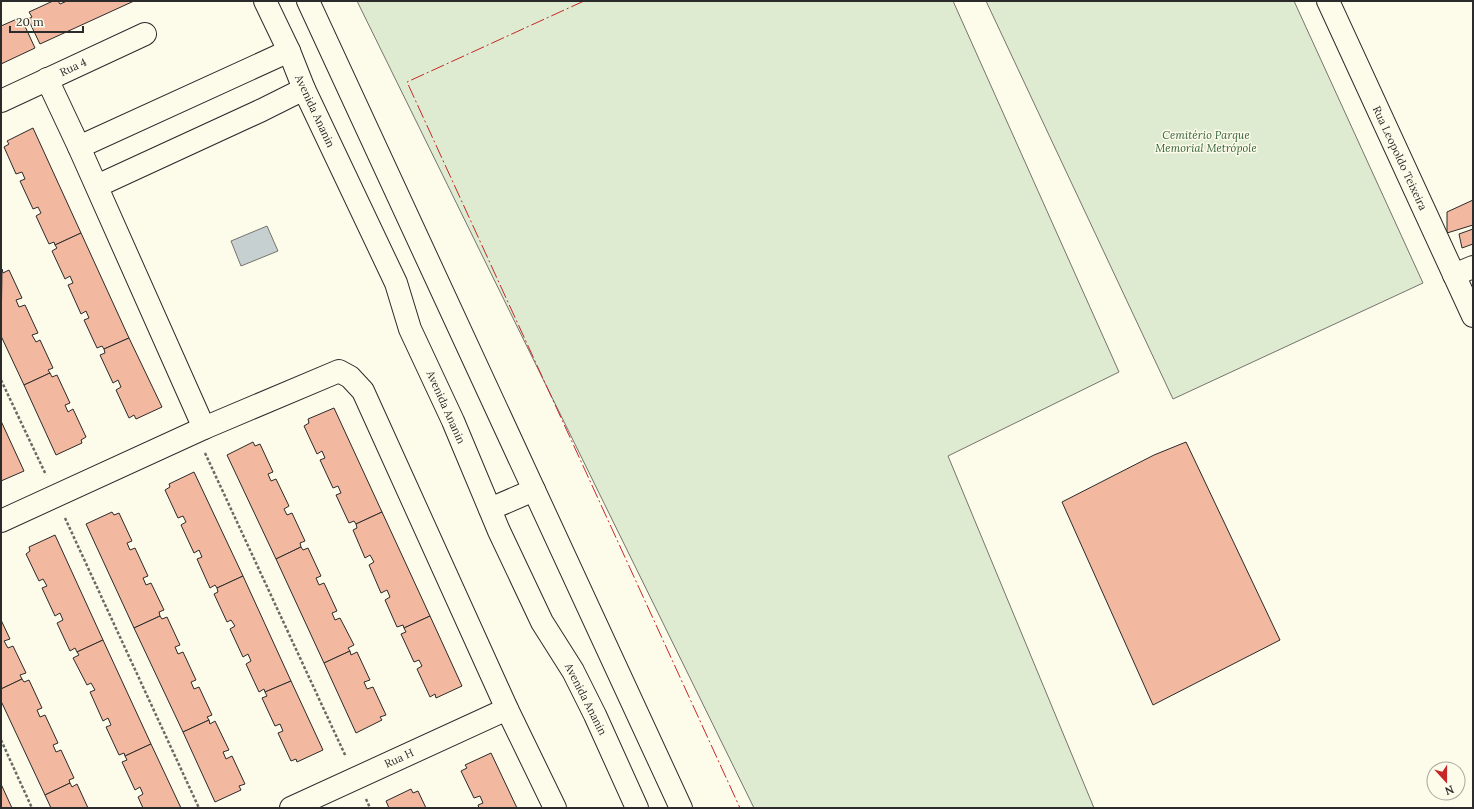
<svg xmlns="http://www.w3.org/2000/svg" width="1474" height="809" font-family="Lora,serif">
<style>
.green{fill:#deebd1;stroke:#74746e}
.water{fill:#c7d0d0;stroke:#74746e}
.building{fill:#f2b8a0;stroke:#2b2b2b}
.lines{fill:none;stroke-linecap:round;stroke-linejoin:round}
.minor-casing{stroke:#2b2b2b;stroke-width:24}
.major-casing{stroke:#2b2b2b;stroke-width:24}
.path{stroke:#6a6964;stroke-width:2.5;stroke-dasharray:3 2;stroke-linecap:butt}
.minor{stroke:#fdfbea;stroke-width:22}
.major{stroke:#fdfbea;stroke-width:22}
.power{stroke:#c62828;stroke-width:1;stroke-dasharray:14 3 2 3;stroke-linecap:butt}
.labels{text-anchor:middle;dominant-baseline:central;stroke-width:3;stroke-linejoin:round;paint-order:stroke}
.street-label{font-size:11px;fill:#2b2b2b;stroke:#fdfbea}
.park-label{font-size:11px;font-style:italic;fill:#34623c;stroke:#fdfbea}
</style>
<rect width="100%" height="100%" fill="#fdfbea"/>
<!-- green -->
<g class="green">
<polygon points="357,1 953,1 1119,372 948,456 1094,808 754,808"/>
<polygon points="986,1 1294,1 1423,283 1173,399"/>
</g>
<!-- water -->
<polygon class="water" points="267,226 278,251 241,266 231,241"/>
<!-- building -->
<g class="building">
<polygon points="53,1 58,1 60,4 67,1 134,1 40,44 28,19 32,17 29,12"/>
<polygon points="17,19 19,24 23,22 35,48 1,64 1,26"/>
<polygon points="33,128 81,233 55,245 54,242 49,244 36,216 41,213 38,207 33,209 20,181 25,179 22,172 16,174 4,147 9,144 7,141"/>
<polygon points="1473,200 1473,225 1447,233 1447,212"/>
<polygon points="1473,229 1473,244 1462,248 1459,234"/>
<polygon points="81,233 129,338 104,349 102,346 97,348 84,320 89,318 86,311 81,314 68,285 73,283 70,276 65,279 52,251 57,248 55,245"/>
<polygon points="2,269 3,273 9,270 22,298 16,300 19,307 25,305 38,333 32,335 36,342 40,340 53,368 48,370 50,373 24,385 1,336"/>
<polygon points="129,338 162,407 136,419 134,415 129,418 116,390 121,387 118,380 113,383 100,355 105,353 104,349"/>
<polygon points="50,373 52,377 57,375 70,403 65,405 68,412 73,409 86,437 81,440 82,443 56,455 24,385"/>
<polygon points="334,408 382,512 356,524 354,521 349,523 336,495 341,493 338,486 333,488 320,460 325,458 322,451 317,454 304,426 309,423 308,419"/>
<polygon points="1,421 24,471 1,481"/>
<polygon points="253,442 255,446 260,444 273,472 268,474 271,481 276,479 289,506 284,509 287,515 292,513 305,541 300,543 301,547 276,559 227,455"/>
<polygon points="1186,442 1280,640 1153,705 1062,502 1154,455"/>
<polygon points="194,472 243,576 217,588 215,585 210,588 197,559 202,557 199,550 194,553 181,525 186,522 183,516 178,518 165,490 170,487 169,484"/>
<polygon points="112,512 114,515 119,513 132,541 127,543 130,550 135,548 148,576 143,578 146,585 151,583 164,610 159,612 160,616 134,628 86,524"/>
<polygon points="382,512 430,616 404,628 403,625 397,627 385,600 390,597 387,590 381,593 369,565 374,562 370,555 365,558 353,530 357,528 356,524"/>
<polygon points="55,535 103,640 77,652 75,648 70,651 57,623 63,620 60,613 55,616 42,588 47,586 43,579 39,581 26,554 30,551 29,547"/>
<polygon points="301,547 303,550 308,548 321,576 316,578 319,585 324,583 337,611 332,613 335,620 340,618 354,645 348,648 350,651 324,663 276,559"/>
<polygon points="243,576 291,681 265,692 264,689 259,692 246,664 251,661 248,654 243,657 230,629 235,626 231,620 227,622 214,594 218,592 217,588"/>
<polygon points="160,616 162,619 167,617 180,645 175,647 178,654 183,652 196,680 191,682 194,689 199,687 212,715 207,717 209,720 183,732 134,628"/>
<polygon points="430,616 462,686 436,698 435,694 430,697 417,669 422,666 419,660 414,662 401,634 406,632 404,628"/>
<polygon points="1,620 10,639 4,641 8,648 13,646 26,673 20,675 22,679 1,689"/>
<polygon points="103,640 151,744 125,756 124,753 119,755 106,727 111,725 108,718 103,721 90,692 95,690 91,683 87,685 73,658 79,655 77,652"/>
<polygon points="350,651 351,655 357,652 370,680 364,682 367,689 373,687 386,715 380,717 382,720 356,733 324,663"/>
<polygon points="22,679 24,682 29,680 42,708 37,710 40,717 45,715 58,743 53,745 56,752 61,750 74,778 69,780 70,783 45,795 1,701 1,689"/>
<polygon points="291,681 323,750 297,762 296,759 291,761 278,733 283,731 280,724 275,726 262,698 267,696 265,692"/>
<polygon points="209,720 210,724 215,721 229,750 223,752 226,759 232,756 245,784 239,786 241,790 215,802 183,732"/>
<polygon points="151,744 181,808 143,808 138,797 143,794 140,787 135,790 122,762 127,760 125,756"/>
<polygon points="491,753 517,808 479,808 478,805 483,803 480,796 474,798 461,771 467,768 465,765"/>
<polygon points="70,783 72,787 77,784 88,808 51,808 45,795"/>
<polygon points="1,784 12,808 1,808"/>
<polygon points="411,789 413,793 418,791 426,808 389,808 386,801"/>
</g>
<g class="lines">
<!-- minor casing -->
<g class="minor-casing">
<g id="minor">
<polyline points="47,79 79,147 204,428"/>
<polyline points="1,101 145,34"/>
<polyline points="79,147 289,51"/>
<polyline points="97,186 262,110 304,89"/>
<polyline points="1454,275 1473,267"/>
<polyline points="1,521 204,428 339,371 350,377 363,391 507,709 555,808"/>
<polyline points="291,808 507,709"/>
</g>
</g>
<!-- major casing -->
<g class="major-casing">
<g id="major">
<polyline points="265,1 289,51 304,89 396,283 410,329 453,421 499,531 542,622 573,671 595,715 637,808"/>
<polyline points="308,1 681,808"/>
<polyline points="1328,1 1473,316"/>
<polyline points="490,509 534,490"/>
</g>
</g>
<!-- path -->
<g class="path">
<polyline points="1,380 46,475"/>
<polyline points="205,453 346,757"/>
<polyline points="65,518 199,808"/>
<polyline points="1,740 32,808"/>
<polyline points="366,799 370,808"/>
</g>
<!-- minor -->
<use href="#minor" class="minor"/>
<!-- major -->
<use href="#major" class="major"/>
<!-- power -->
<polyline class="power" points="584,1 407,82 740,808"/>
</g>
<g class="labels">
<!-- street labels -->
<g class="street-label">
<text transform="translate(73 67) rotate(-25)">Rua 4</text>
<text transform="translate(315 111) rotate(65)">Avenida Ananin</text>
<text transform="translate(1400 158) rotate(65)">Rua Leopoldo Teixeira</text>
<text transform="translate(446 407) rotate(66)">Avenida Ananin</text>
<text transform="translate(586 699) rotate(63)">Avenida Ananin</text>
<text transform="translate(399 758) rotate(-25)">Rua H</text>
</g>
<!-- park labels -->
<g class="park-label">
<text x="1206" y="135">Cemitério Parque<tspan x="1206" dy="13">Memorial Metrópole</tspan></text>
</g>
</g>
<!-- border -->
<rect width="1474" height="809" fill="none" stroke="#2b2b2b" stroke-width="4"/>
<!-- north arrow -->
<g transform="translate(1446 781) rotate(159)"><circle r="19" fill="#fdfbea" stroke="#a9a89e"/>
<path d="M0-3L7 15L0 10L-7 15Z" fill="#c62828"/>
<text y="-6" font-size="11" font-weight="bold" text-anchor="middle" fill="#2b2b2b">N</text>
</g>
<!-- scale -->
<path d="M10 26v6h73v-6" fill="none" stroke="#2b2b2b" stroke-width="2"/>
<text x="16" y="26" font-size="12" fill="#2b2b2b" stroke="#fdfbea" stroke-width="3" paint-order="stroke">20 m</text>
</svg>
